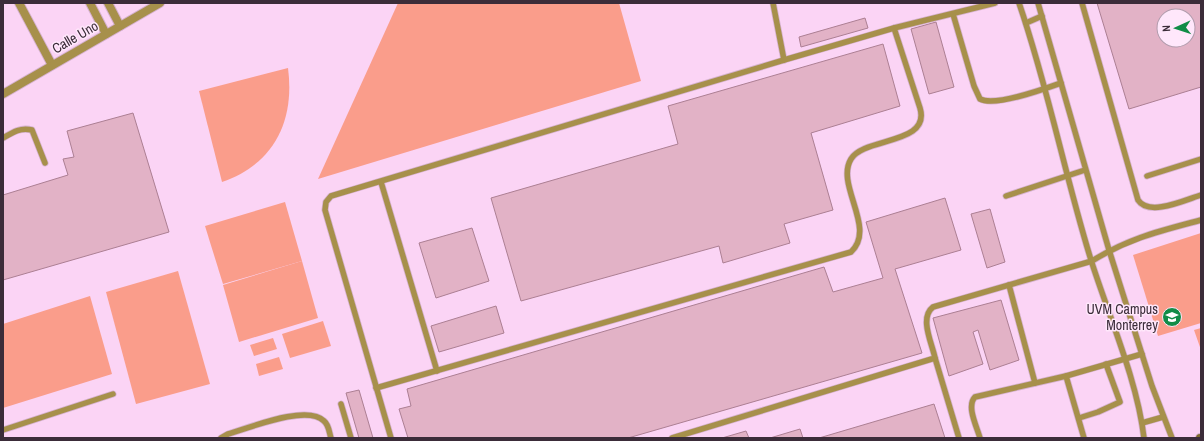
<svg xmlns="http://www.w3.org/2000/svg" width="1204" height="441" font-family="'Archivo Narrow',sans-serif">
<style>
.green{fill:#fa9d8b}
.building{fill:#e2b2c6;stroke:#ac7f93;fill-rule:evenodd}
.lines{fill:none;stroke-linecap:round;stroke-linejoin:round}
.service-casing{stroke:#d5b2cf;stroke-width:7}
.minor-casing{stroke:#d5b2cf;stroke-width:10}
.secondary-casing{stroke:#d5b2cf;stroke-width:10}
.service{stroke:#a7904b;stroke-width:5.5}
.minor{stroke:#a7904b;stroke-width:8}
.secondary{stroke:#7e6a2c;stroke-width:8}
.labels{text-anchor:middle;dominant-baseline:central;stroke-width:3;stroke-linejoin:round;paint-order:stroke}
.street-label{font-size:14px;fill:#3b2c39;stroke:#ffe7fb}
.poi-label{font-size:14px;fill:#3b2c39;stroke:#ffe7fb;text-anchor:end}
</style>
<rect width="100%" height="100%" fill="#fbd4f5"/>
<!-- green -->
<g class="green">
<polygon points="398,3 619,3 641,81 318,179"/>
<path d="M 288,68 C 295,121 274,164 222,182 L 199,91 Z"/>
<polygon points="285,202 302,261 223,284 205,226"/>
<polygon points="1201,233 1201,323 1158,336 1133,255"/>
<polygon points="302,261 318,318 239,342 223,285"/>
<polygon points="178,271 210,384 136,404 106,292"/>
<polygon points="90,296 112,374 3,408 3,324"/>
<polygon points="323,321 331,346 290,358 282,334"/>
<polygon points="1201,328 1201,350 1194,330"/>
<polygon points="273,338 277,349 254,356 250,345"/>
<polygon points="279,357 283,369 259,376 256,364"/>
</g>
<!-- building -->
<g class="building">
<path d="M 1097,3 L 1201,3 L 1201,87 L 1129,109 ZM 1164,16 L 1188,16 L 1188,40 L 1164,40 Z"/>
<polygon points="865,18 868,28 801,47 799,37"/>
<polygon points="936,22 954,87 929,94 911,29"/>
<polygon points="883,44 900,106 811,133 833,210 784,224 790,243 723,263 719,246 521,301 491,198 678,144 668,106"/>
<polygon points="133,113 169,232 3,280 3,195 68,175 63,159 74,157 67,131"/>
<polygon points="945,198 961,250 895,269 922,353 628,438 408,438 399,409 411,406 407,389 824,267 833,292 883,278 866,222"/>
<polygon points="990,209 1005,262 987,268 971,214"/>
<polygon points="472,228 489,281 436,298 419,243"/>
<polygon points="1001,300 1019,360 990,370 978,330 973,332 983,364 949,376 933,318"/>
<polygon points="496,306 504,333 439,352 431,326"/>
<polygon points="359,390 373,438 359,438 346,393"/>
<polygon points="934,404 945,438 819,438"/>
<polygon points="800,429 803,438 770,438"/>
<polygon points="746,431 749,438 722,438"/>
</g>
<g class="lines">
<!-- service casing -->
<g class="service-casing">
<g id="service">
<polyline points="773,3 784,60"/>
<path d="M 1019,3 C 1048,87 1065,176 1091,260 C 1109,317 1137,379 1144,438"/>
<polyline points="1038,3 1109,250 1152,386 1172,438"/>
<path d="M 1082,3 L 1138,200 C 1149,217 1185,200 1201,195"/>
<path d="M 953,14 L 974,86 L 980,99 C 995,107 1044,89 1061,83"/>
<polyline points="1026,23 1042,16"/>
<path d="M 3,138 C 13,132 21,127 32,130 L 45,163"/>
<polyline points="1147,176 1201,159"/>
<polyline points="381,182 437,371"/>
<polyline points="1006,196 1085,170"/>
<polyline points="1009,285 1035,383"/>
<polyline points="935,358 959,438"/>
<polyline points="1066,376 1084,438"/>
<path d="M 376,388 L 851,252 C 877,228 835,185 851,159 C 864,137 931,145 920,108 L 894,28"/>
<polyline points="341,404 351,438"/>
<polyline points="1079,418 1098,412 1120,402 1106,364"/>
<polyline points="1142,423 1163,417"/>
<polyline points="3,430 113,394"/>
<path d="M 221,438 L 228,434 C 249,428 307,404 324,421 C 329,425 329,432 331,438"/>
<polyline points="391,438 325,210 326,202 331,196 784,60 894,28 995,3"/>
<path d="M 672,438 L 935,358 C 932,343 919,318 933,307 L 1092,261 C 1129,238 1160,231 1201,220"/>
<path d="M 980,438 C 977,427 966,406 975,397 L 1066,376 L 1142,354"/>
</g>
</g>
<!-- minor casing -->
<g class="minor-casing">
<g id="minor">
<polyline points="19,3 52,65"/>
<polyline points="90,3 106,34"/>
<polyline points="108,3 120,26"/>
<polyline points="3,94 160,3"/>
</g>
</g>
<!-- secondary casing -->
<g class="secondary-casing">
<polyline id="secondary" points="1200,438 1201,438"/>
</g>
<!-- service -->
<use href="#service" class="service"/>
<!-- minor -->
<use href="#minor" class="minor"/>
<!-- secondary -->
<use href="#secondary" class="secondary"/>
</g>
<!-- icons -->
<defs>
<g id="university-disc" transform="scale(1)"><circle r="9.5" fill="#118c47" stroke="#ffe7fb"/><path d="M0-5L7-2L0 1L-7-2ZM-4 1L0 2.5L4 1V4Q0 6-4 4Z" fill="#fff"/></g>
</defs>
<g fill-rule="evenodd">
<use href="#university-disc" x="1172" y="317"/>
</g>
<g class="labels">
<!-- street labels -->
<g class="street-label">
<text transform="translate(75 37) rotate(-30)">Calle Uno</text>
</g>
<!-- poi labels -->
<g class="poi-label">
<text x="1158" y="309">UVM Campus<tspan x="1158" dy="16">Monterrey</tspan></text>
</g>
</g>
<!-- border -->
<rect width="1204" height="441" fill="none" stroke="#3b2c39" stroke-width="8"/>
<!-- north arrow -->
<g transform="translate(1176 28) rotate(267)"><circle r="19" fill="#ffe7fb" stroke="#b19cad"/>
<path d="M0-3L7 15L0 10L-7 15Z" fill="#118c47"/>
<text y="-6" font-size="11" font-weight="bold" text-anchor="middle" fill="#3b2c39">N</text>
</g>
</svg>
